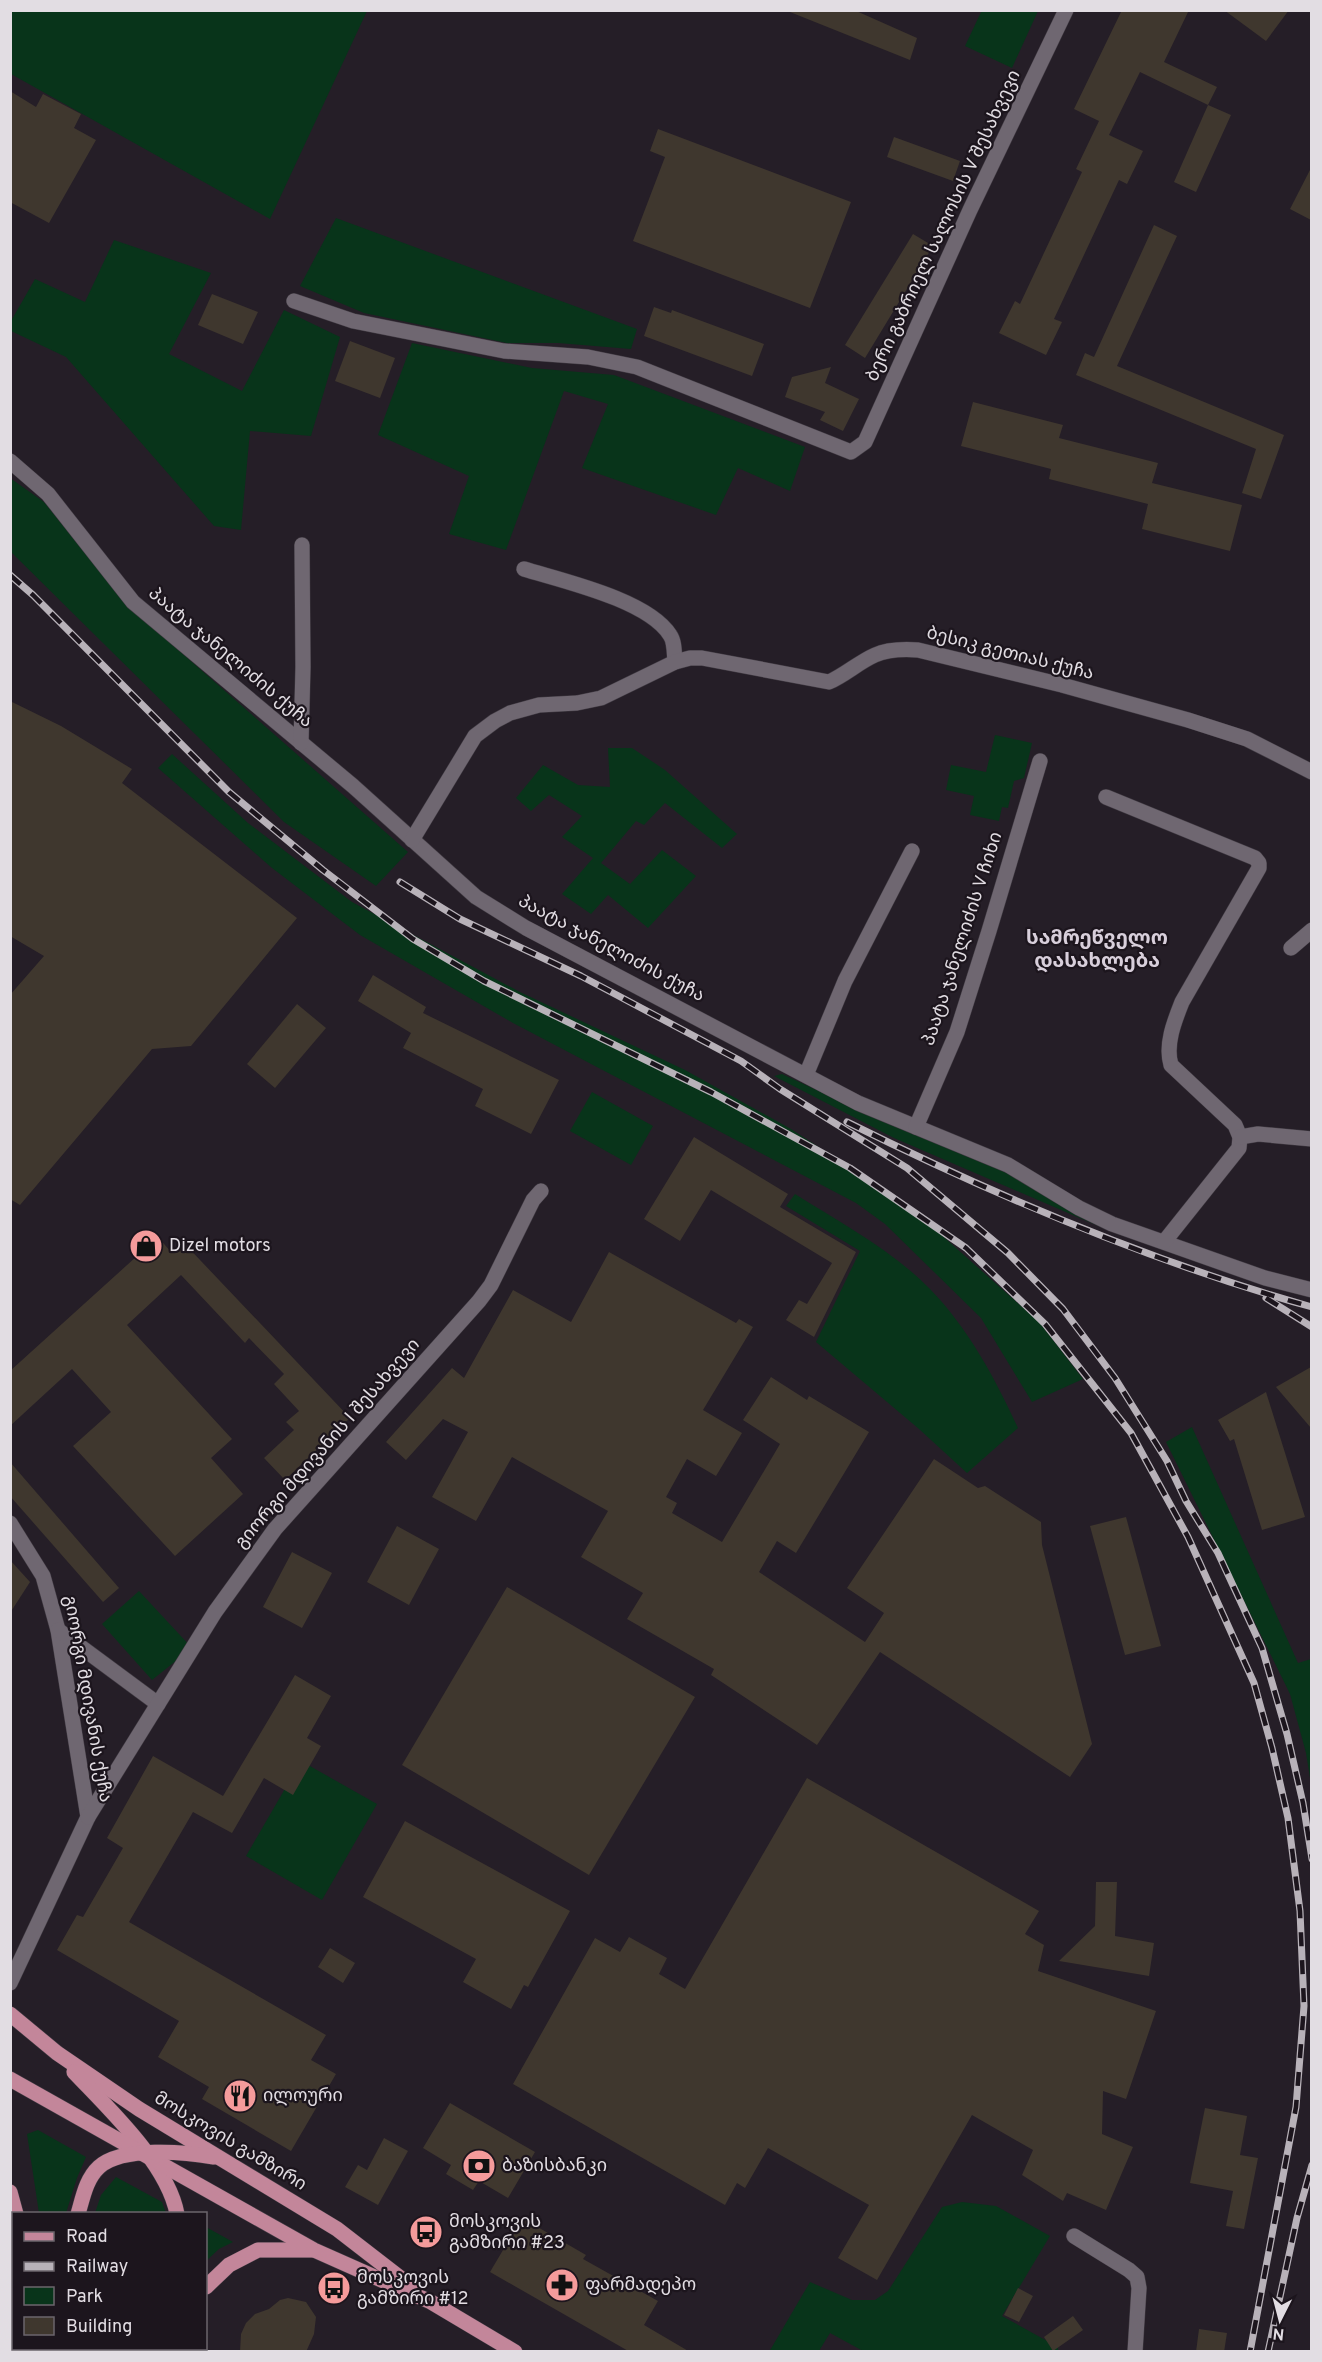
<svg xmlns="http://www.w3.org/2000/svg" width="1322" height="2362" font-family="Overpass,'Noto Sans Georgian',sans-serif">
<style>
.green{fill:#08341a}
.building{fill:#3f372e}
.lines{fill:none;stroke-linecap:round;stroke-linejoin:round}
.minor-casing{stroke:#413b43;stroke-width:16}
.primary-casing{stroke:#413b43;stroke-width:16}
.minor{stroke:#6f6771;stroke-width:15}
.primary{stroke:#c3869a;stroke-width:15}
.rail-casing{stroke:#b8b2b9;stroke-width:7}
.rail{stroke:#1c151d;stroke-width:4.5;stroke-dasharray:14;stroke-linecap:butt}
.labels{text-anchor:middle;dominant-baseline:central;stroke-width:4.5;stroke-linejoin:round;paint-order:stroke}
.street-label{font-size:18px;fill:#e2dde3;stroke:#1c151d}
.poi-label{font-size:18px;fill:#e2dde3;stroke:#1c151d;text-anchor:start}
.neighbourhood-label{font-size:20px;font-weight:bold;fill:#d8cfdb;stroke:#1c151d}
</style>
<rect width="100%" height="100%" fill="#251e27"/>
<!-- green -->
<g class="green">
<polygon points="982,10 1038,11 1012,68 965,46"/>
<polygon points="10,11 11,10 367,11 270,219 11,74"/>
<polygon points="336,218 637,329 631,349 558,343 507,343 364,313 300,286"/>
<polygon points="114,240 211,273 169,354 242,391 284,310 340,337 311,436 250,431 241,530 214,526 66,357 11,331 11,321 35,279 85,302"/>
<polygon points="412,343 532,368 614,375 805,447 790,491 738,468 716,515 582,468 608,404 564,391 506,550 449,534 469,476 378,435"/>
<polygon points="10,478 44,502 126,604 408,852 376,886 284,822 11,552"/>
<polygon points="995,735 1032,743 1024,778 1014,781 1008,808 1002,807 999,821 970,815 974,796 946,790 951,765 986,772"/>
<polygon points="608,748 632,748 665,770 737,834 722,848 665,803 644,825 636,821 601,863 630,884 662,850 696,876 648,928 608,895 591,914 562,894 593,858 562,837 582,816 549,795 531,811 516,798 543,765 578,785 610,787"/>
<polygon points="172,754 248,823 352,902 520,992 685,1070 791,1129 909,1206 1039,1322 1083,1379 1032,1402 981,1318 885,1224 856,1203 513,1023 360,935 272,868 158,768"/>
<polygon points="782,1074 894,1126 1017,1177 1112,1232 894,1138 774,1076"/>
<polygon points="592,1092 653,1126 631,1165 570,1131"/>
<path d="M 795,1194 C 841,1223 892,1250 930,1289 C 968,1328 995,1378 1018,1428 L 967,1473 L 919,1429 L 816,1342 L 860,1251 L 786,1206 Z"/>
<polygon points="1192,1427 1298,1663 1311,1659 1311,1784 1306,1753 1290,1694 1166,1442"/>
<polygon points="139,1591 192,1648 152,1680 102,1624"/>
<polygon points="301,1761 377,1804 322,1900 246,1856"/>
<polygon points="38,2130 86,2157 77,2178 66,2213 39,2213 27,2134"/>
<polygon points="116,2177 162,2202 166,2213 95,2213 101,2195"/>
<polygon points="962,2202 996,2206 1050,2236 1002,2316 1058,2347 1058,2351 863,2351 830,2333 819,2351 769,2352 810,2282 852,2300 875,2300 888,2291 942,2207"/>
<polygon points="206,2227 233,2242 219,2249 206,2261"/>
</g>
<!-- building -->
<g class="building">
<polygon points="785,10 854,10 917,38 910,60"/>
<polygon points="1122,10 1189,10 1164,62 1217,87 1208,105 1140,72 1109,135 1143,151 1127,184 1119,180 1054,319 1062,322 1046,355 999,333 1015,301 1020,304 1082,172 1076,169 1099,121 1074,109"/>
<polygon points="1224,10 1289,10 1266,41"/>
<polygon points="10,91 36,107 43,94 81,114 74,128 96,140 49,223 10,202"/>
<polygon points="1208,105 1231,115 1196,192 1174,182"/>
<polygon points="658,129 851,202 810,308 633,241 665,157 650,151"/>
<polygon points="894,137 960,161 953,181 887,157"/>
<polygon points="1311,168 1311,220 1290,209"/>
<polygon points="1154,225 1177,236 1117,366 1284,435 1261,499 1242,493 1256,449 1076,375 1085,353 1094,357"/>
<polygon points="913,234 933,246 865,358 845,345"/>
<polygon points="212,294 258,312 243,344 198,325"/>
<polygon points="654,307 671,313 672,310 764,344 752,376 644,336"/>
<polygon points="350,341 395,358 380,398 335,381"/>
<polygon points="831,367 825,383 859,399 843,431 820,420 825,412 785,397 792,377"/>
<polygon points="973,402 1063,425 1059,438 1158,463 1152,483 1242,505 1230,551 1142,529 1148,504 1049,479 1051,469 961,446"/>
<polygon points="10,701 61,726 132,769 122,783 297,918 191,1046 152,1049 20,1205 10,1199 10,995 44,956 10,936"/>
<polygon points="373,975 426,1007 423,1013 559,1080 531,1134 475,1106 483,1089 403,1048 411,1033 358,1001"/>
<polygon points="297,1004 326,1028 275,1088 247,1064"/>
<polygon points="694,1137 788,1194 780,1207 856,1252 814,1337 786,1320 799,1300 807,1304 832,1263 711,1190 680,1241 644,1219"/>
<polygon points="158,1237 171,1252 182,1241 350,1418 285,1480 264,1458 294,1430 286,1422 299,1411 274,1384 284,1374 249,1338 245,1343 181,1275 127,1325 232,1439 211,1458 243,1494 175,1556 73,1446 111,1412 72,1369 10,1426 10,1371"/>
<polygon points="609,1252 736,1323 739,1319 753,1327 703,1410 742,1433 716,1476 687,1459 666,1497 677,1503 672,1513 722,1542 780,1444 743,1420 771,1377 807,1400 809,1396 869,1432 796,1553 777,1541 759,1572 865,1642 884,1613 847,1588 934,1459 978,1488 985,1486 1041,1522 1042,1545 1092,1744 1070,1777 880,1652 817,1745 711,1675 714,1669 627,1619 643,1593 581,1557 608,1511 512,1457 476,1521 432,1497 468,1432 443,1419 406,1460 386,1442 452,1368 464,1378 513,1290 571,1322"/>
<polygon points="1311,1367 1311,1428 1276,1387"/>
<polygon points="1266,1392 1305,1517 1262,1530 1234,1439 1230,1441 1218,1420"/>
<polygon points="10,1462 119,1588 103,1602 10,1496"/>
<polygon points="1126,1517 1161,1646 1125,1655 1090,1526"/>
<polygon points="397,1526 439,1549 409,1605 367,1582"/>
<polygon points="292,1552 332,1573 302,1628 263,1607"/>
<polygon points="10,1560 30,1582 10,1613"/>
<polygon points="507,1587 695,1697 589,1875 402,1765"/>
<polygon points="295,1675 331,1696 307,1738 321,1746 293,1795 264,1778 232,1833 193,1812 129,1922 326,2035 311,2060 336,2074 291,2151 202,2099 209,2087 158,2057 179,2021 57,1950 77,1915 83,1917 123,1848 107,1838 153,1756 223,1796"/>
<polygon points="807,1778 1039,1911 1025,1934 1044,1945 1038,1971 1156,2011 1126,2099 1103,2091 1102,2134 1133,2147 1106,2210 1067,2193 1063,2201 1022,2175 1033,2150 972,2115 877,2280 838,2258 869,2205 768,2148 745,2188 737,2183 725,2205 513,2084 595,1938 620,1952 629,1937 667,1958 659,1974 685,1989"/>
<polygon points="405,1821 570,1911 528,1987 524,1985 511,2009 463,1982 476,1959 363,1897"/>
<polygon points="1096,1882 1117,1882 1115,1936 1154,1943 1149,1976 1059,1961 1095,1926"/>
<polygon points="330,1948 355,1963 343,1983 318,1967"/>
<polygon points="450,2103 535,2152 508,2198 479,2181 473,2190 446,2174 451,2165 423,2148"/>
<polygon points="1205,2108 1247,2116 1240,2155 1258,2158 1244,2229 1226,2226 1233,2191 1190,2183"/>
<polygon points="384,2138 408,2151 378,2205 345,2187 358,2165 367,2170"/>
<polygon points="522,2218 586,2255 583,2259 658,2301 644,2325 690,2352 630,2352 490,2272"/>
<polygon points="1018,2288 1033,2296 1019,2322 1004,2315"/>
<polygon points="288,2298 306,2302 316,2317 314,2334 306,2352 240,2352 241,2334 246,2323 255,2314 269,2309 280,2300"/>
<polygon points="1073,2316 1083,2330 1053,2351 1044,2337"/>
<polygon points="1199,2329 1227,2333 1224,2352 1196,2352"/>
</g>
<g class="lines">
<!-- minor casing -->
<g class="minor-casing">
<g id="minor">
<polyline points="294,301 353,321 504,351 588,357 637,367 851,452 865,442 970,210 1066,10"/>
<polyline points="10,461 48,494 133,602 353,786 476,897 526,928 858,1103 1008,1165 1079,1208 1112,1224 1265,1278 1312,1290"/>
<path d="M 524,569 C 563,581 648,600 670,635 C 675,642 674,654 675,662"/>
<polyline points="301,743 303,667 302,545"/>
<path d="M 1106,797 L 1255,858 L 1259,863 L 1259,868 L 1182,1002 C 1174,1022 1165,1045 1171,1065 L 1235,1125 L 1240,1137 L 1239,1148 L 1164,1242"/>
<path d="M 412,840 L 475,736 L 495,721 L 510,713 L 539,705 L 577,703 L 601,698 L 675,662 L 690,658 L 702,658 L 829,682 C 845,675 859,662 875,655 C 888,649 903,649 918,650 L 1062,685 L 1188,720 L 1247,739 L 1312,772"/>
<polyline points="1291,948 1312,930"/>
<polyline points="806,1075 845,981 912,851"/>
<polyline points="916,1127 957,1032 989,931 1040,761"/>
<polyline points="1240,1137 1258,1134 1312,1139"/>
<polyline points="10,1523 43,1576 58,1630 88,1817 10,1983"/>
<polyline points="58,1630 158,1704"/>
<polyline points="88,1817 215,1612 275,1529 479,1301 491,1285 533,1200 541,1191"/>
<polyline points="1074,2236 1129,2270 1137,2277 1139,2288 1135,2352"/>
</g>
</g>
<!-- primary casing -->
<g class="primary-casing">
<g id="primary">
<polyline points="10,2014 57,2053 139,2109 337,2229 412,2287"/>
<path d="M 74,2072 C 108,2108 168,2164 177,2214"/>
<polyline points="10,2079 314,2250 431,2302 515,2352"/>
<polyline points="10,2192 16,2214"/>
<path d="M 78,2214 C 83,2197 86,2179 99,2167 C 122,2146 186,2152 214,2157"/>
<polyline points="206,2287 229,2265 258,2250 312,2250"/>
<polyline points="188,2348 188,2352"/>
<polyline points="42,2352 43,2348"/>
</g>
</g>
<!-- minor -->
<use href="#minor" class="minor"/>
<!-- primary -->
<use href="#primary" class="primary"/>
<!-- rail casing -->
<g class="rail-casing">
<g id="rail">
<polyline points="10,575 33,595 229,792 323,870 413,939 484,981 711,1092 850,1168 966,1248 1045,1324 1131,1433 1188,1537 1254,1683 1272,1748 1288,1818 1300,1911 1304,2006 1296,2107 1250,2352"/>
<polyline points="400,882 460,919 581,976 741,1061 780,1089 907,1168 1008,1253 1063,1309 1115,1378 1167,1461 1186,1501 1218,1553 1262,1648 1287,1734 1303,1803 1312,1859"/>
<path d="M 847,1122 C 996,1196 1151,1262 1312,1307"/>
<polyline points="1266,1298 1312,1327"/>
<polyline points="1268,2352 1297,2218 1312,2165"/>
</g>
</g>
<!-- rail -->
<use href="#rail" class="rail"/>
</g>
<!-- icons -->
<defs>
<g id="shop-disc" transform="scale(1.725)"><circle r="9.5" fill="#f59b9b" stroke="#1c151d"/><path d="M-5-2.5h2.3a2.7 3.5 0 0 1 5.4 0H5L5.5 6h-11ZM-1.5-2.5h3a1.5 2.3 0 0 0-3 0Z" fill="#111"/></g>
<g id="restaurant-disc" transform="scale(1.725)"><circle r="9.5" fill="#f59b9b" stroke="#1c151d"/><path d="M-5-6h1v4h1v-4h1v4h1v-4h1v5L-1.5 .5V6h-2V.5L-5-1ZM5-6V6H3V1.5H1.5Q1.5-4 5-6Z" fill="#111"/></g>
<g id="bank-disc" transform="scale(1.725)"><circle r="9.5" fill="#f59b9b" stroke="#1c151d"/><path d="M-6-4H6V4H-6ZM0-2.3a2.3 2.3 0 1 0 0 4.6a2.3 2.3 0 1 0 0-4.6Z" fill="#111"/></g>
<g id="bus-disc" transform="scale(1.725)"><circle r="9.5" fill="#f59b9b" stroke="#1c151d"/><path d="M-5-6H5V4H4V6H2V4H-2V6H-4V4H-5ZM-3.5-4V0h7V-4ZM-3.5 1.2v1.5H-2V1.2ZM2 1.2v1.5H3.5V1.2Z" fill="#111"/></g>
<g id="pharmacy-disc" transform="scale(1.725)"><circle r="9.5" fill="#f59b9b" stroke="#1c151d"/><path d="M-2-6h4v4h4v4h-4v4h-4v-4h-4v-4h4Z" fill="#111"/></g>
</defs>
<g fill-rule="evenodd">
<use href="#shop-disc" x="146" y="1246"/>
<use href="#restaurant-disc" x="240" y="2096"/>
<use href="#bank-disc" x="479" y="2166"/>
<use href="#bus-disc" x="426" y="2232"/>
<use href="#pharmacy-disc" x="562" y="2285"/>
<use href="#bus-disc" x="334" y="2288"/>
</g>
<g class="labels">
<!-- street labels -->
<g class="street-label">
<text transform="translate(944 226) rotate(-65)">ბერი გაბრიელ სალოსის V შესახვევი</text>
<text transform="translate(1010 654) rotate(14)">ბესიკ გეთიას ქუჩა</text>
<text transform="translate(230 658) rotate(40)">პაატა ჯანელიძის ქუჩა</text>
<text transform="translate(963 939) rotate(-72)">პაატა ჯანელიძის V ჩიხი</text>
<text transform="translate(611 949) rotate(28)">პაატა ჯანელიძის ქუჩა</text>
<text transform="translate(328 1444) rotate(-49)">გიორგი მდივანის I შესახვევი</text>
<text transform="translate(87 1699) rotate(80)">გიორგი მდივანის ქუჩა</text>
<text transform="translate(230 2142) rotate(31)">მოსკოვის გამზირი</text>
</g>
<!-- poi labels -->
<g class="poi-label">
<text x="169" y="1246">Dizel motors</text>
<text x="263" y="2096">ილოური</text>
<text x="502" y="2166">ბაზისბანკი</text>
<text x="449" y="2222">მოსკოვის<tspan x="449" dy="21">გამზირი #23</tspan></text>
<text x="357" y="2278">მოსკოვის<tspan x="357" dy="21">გამზირი #12</tspan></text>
<text x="585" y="2285">ფარმადეპო</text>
</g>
<!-- neighbourhood labels -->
<g class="neighbourhood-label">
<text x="1097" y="939">სამრეწველო<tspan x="1097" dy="23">დასახლება</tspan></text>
</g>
</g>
<!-- border -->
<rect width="1322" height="2362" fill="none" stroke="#e2dde3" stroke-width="24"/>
<!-- legend -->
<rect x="12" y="2212" width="195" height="138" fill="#1c151d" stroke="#6b656c" stroke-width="1.5"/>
<rect x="24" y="2232" width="30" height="9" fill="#c3869a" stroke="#6b656c" stroke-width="1.5"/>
<text x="66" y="2242" font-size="18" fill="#e2dde3">Road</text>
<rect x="24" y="2262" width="30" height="9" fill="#b8b2b9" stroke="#6b656c" stroke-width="1.5"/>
<text x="66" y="2272" font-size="18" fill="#e2dde3">Railway</text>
<rect x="24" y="2287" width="30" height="18" fill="#08341a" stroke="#6b656c" stroke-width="1.5"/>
<text x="66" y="2302" font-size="18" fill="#e2dde3">Park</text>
<rect x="24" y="2317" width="30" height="18" fill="#3f372e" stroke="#6b656c" stroke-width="1.5"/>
<text x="66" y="2332" font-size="18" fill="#e2dde3">Building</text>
<!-- north arrow -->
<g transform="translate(1280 2320) rotate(186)" stroke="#1c151d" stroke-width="4.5" paint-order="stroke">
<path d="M0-4.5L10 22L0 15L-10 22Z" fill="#e2dde3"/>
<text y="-9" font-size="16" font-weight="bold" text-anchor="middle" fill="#e2dde3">N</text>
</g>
</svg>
